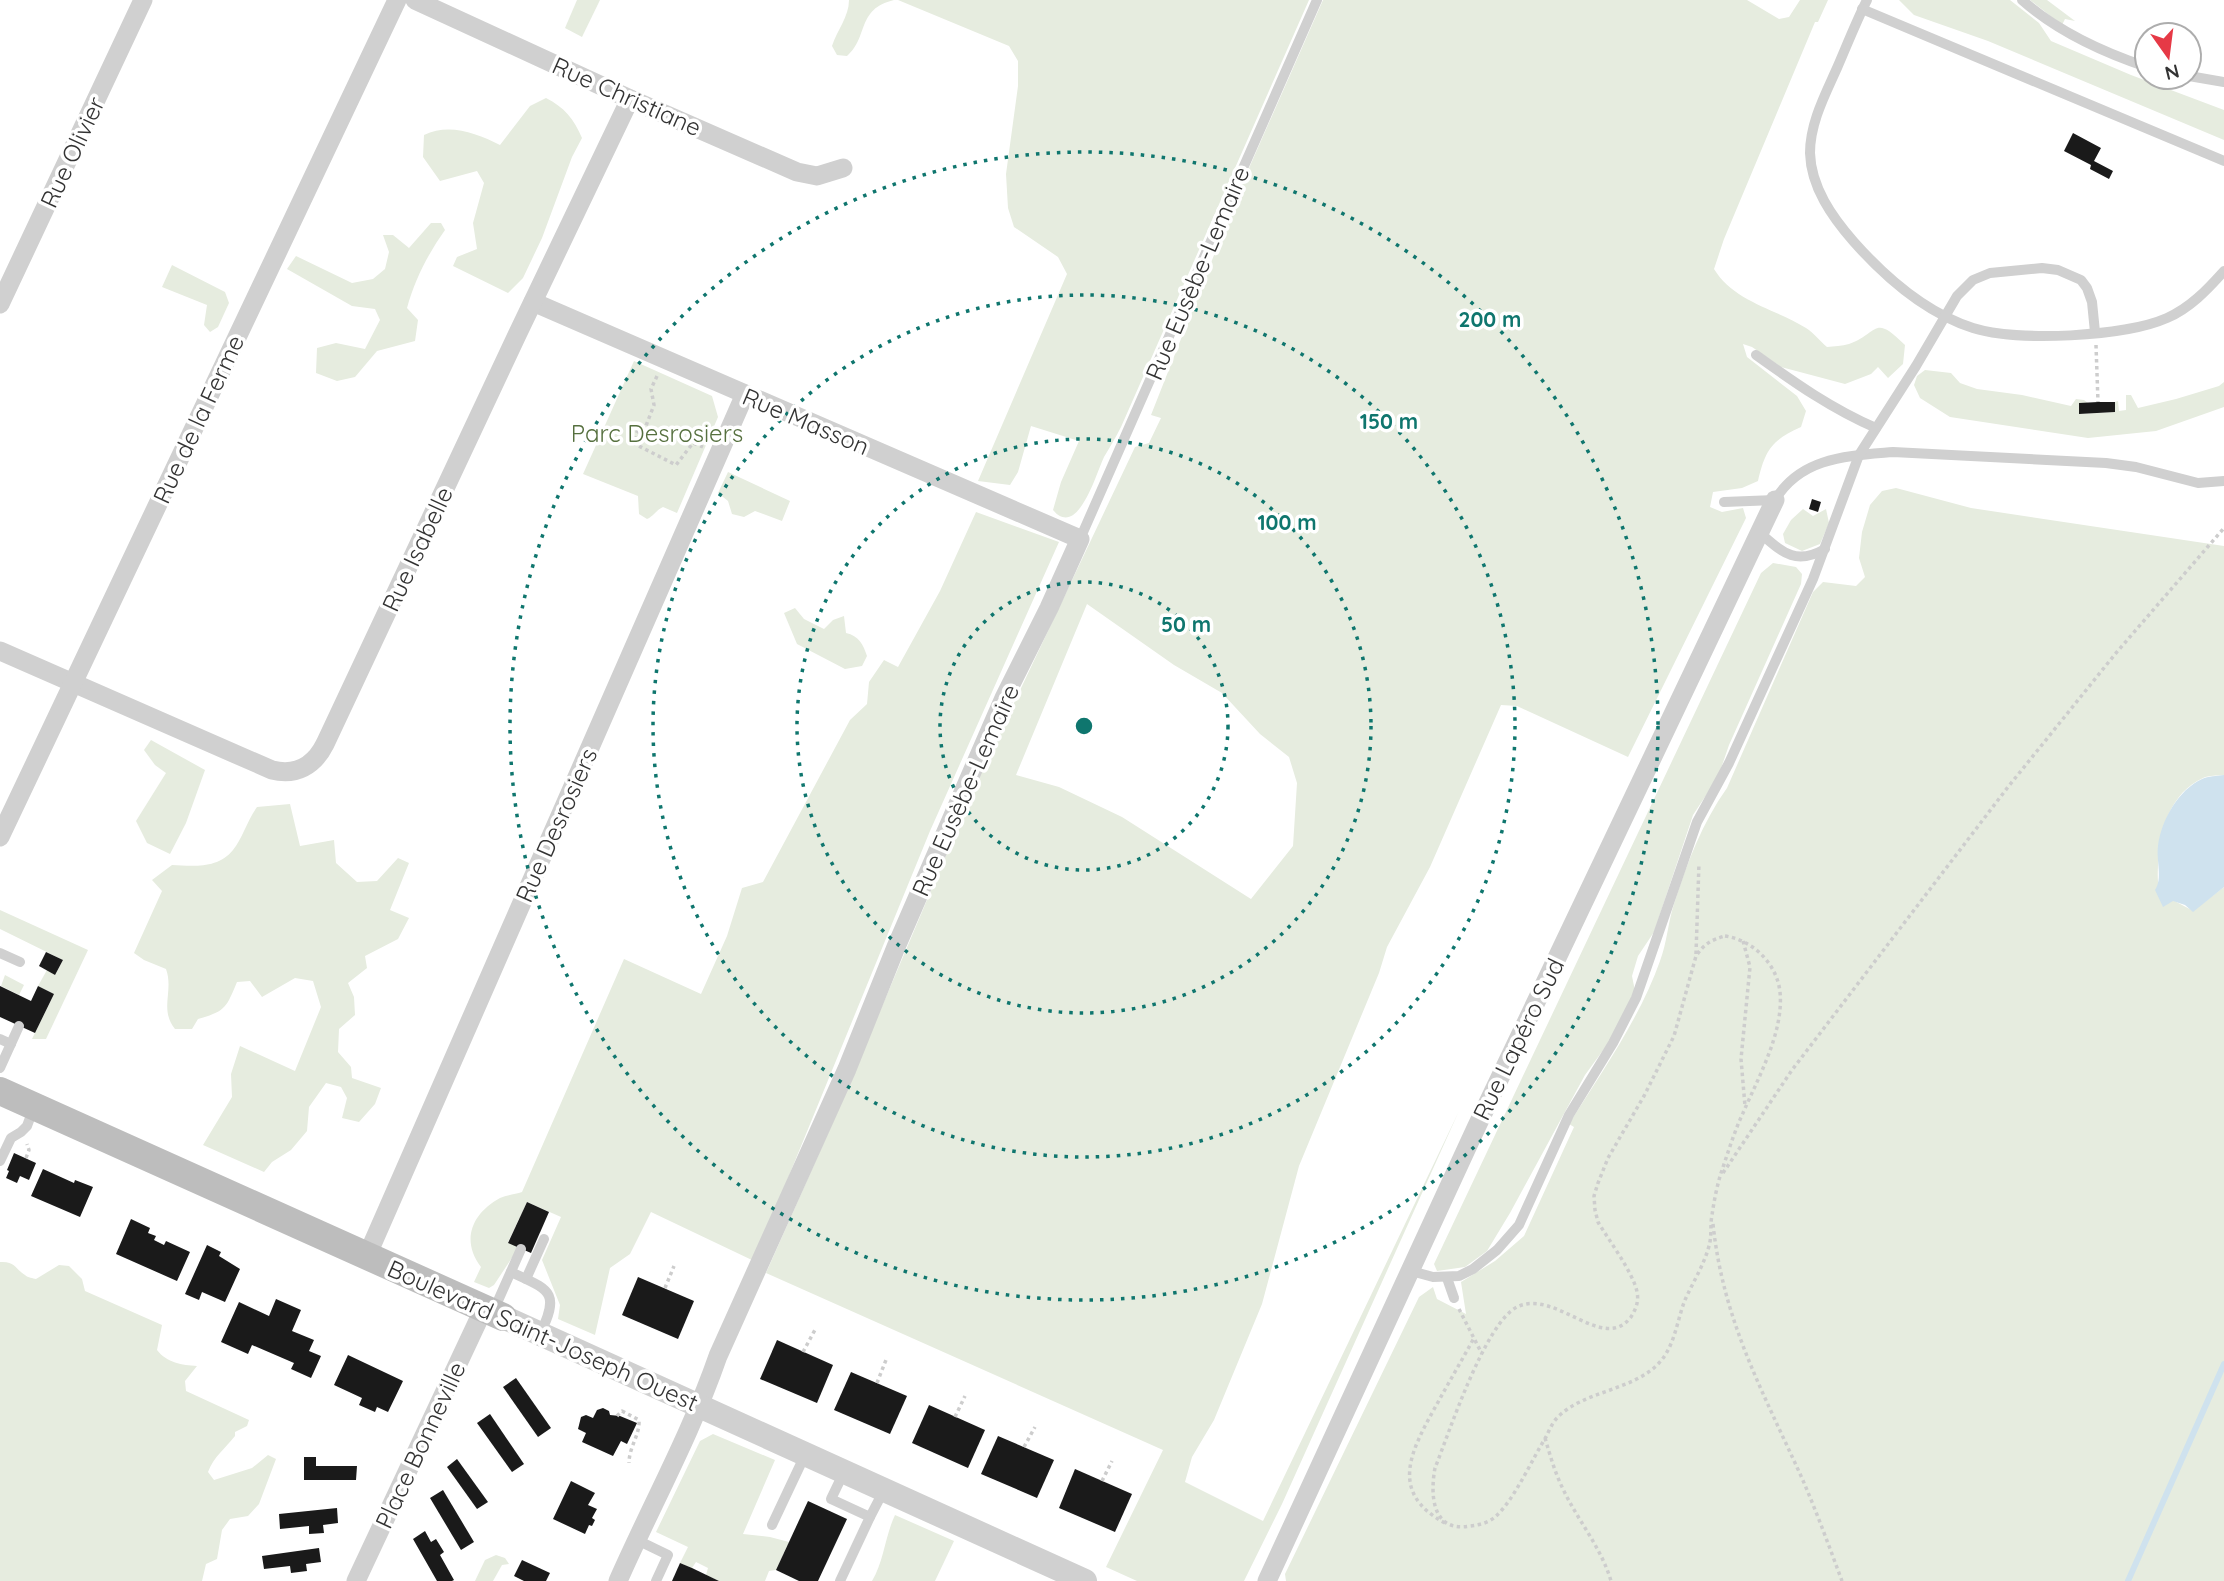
<svg xmlns="http://www.w3.org/2000/svg" width="2224" height="1581" font-family="Quicksand,sans-serif">
<style>
.green{fill:#e6ecdf;fill-rule:evenodd}
.water{fill:#cfe2ee}
.lines{fill:none;stroke-linecap:round;stroke-linejoin:round}
.stream{stroke:#cfe2ee;stroke-width:6}
.building{fill:#1a1a1a}
.path{stroke:#cdcdcd;stroke-width:3.5;stroke-dasharray:3.5 3.5;stroke-linecap:butt}
.service{stroke:#d0d0d0;stroke-width:10}
.minor{stroke:#d0d0d0;stroke-width:19}
.tertiary{stroke:#d0d0d0;stroke-width:24}
.secondary{stroke:#bdbdbd;stroke-width:28}
.ring{fill:none;stroke:#0f766e;stroke-width:3.5;stroke-dasharray:3.5 7}
.labels{text-anchor:middle;dominant-baseline:central;stroke-width:7;stroke-linejoin:round;paint-order:stroke}
.street-label{font-size:24px;fill:#333;stroke:#fff}
.park-label{font-size:24px;fill:#56703f;stroke:#fff}
.centre{fill:#0f766e;stroke:#fff;stroke-width:3.5}
.ring-label{font-size:21px;text-anchor:middle;font-weight:bold;fill:#0f766e;stroke:#fff;stroke-width:7;stroke-linejoin:round;paint-order:stroke}
</style>
<rect width="100%" height="100%" fill="#fff"/>
<!-- green -->
<g class="green">
<polygon points="577,0 600,0 582,37 565,28"/>
<path d="M 849,0 L 894,0 C 856,9 869,37 847,56 L 837,55 L 832,46 C 837,30 849,17 849,0 Z"/>
<path d="M 898,0 L 1309,0 L 1121,427 C 1116,437 1110,447 1104,457 C 1097,471 1078,540 1053,510 L 1061,482 L 1079,441 L 1031,426 L 1018,472 L 1010,485 L 978,481 L 1067,274 L 1058,257 L 1014,227 L 1008,208 L 1006,174 L 1018,86 L 1018,61 L 1009,46 Z"/>
<path d="M 1323,0 L 1747,0 L 1779,19 L 1789,17 L 1800,0 L 1828,0 L 1818,22 L 1815,22 L 1724,239 L 1714,269 C 1734,302 1776,309 1806,328 C 1814,333 1820,341 1827,347 C 1834,346 1842,346 1849,344 C 1879,333 1873,313 1905,345 L 1903,364 L 1888,378 L 1878,367 L 1871,374 L 1845,384 L 1781,367 L 1752,347 L 1743,344 L 1747,357 L 1797,396 L 1806,411 L 1801,427 C 1772,440 1765,450 1758,481 L 1742,488 L 1713,492 L 1710,507 L 1722,512 L 1743,508 L 1746,518 L 1628,757 L 1517,706 L 1501,705 L 1430,867 L 1387,947 L 1379,973 L 1299,1166 L 1262,1304 L 1214,1420 L 1192,1457 L 1185,1482 L 1263,1521 L 1459,1111 L 1282,1504 L 1244,1581 L 1137,1581 L 1106,1567 L 1163,1450 L 766,1273 L 837,1113 L 979,777 L 1135,447 L 1149,443 L 1161,418 L 1151,415 L 1242,184 ZM 1087,604 L 1174,665 L 1222,693 L 1260,734 L 1289,757 L 1297,783 L 1293,846 L 1251,899 L 1122,817 L 1059,787 L 1016,775 Z"/>
<polygon points="1899,0 2010,0 2039,23 2051,41 2131,75 2224,110 2224,140 1988,41 1914,15"/>
<polygon points="2030,0 2047,0 2075,21 2065,19 2062,25"/>
<path d="M 546,98 C 564,107 574,119 582,138 L 572,157 L 542,238 L 523,278 L 508,293 L 453,266 L 457,257 L 477,249 L 473,223 L 484,183 L 477,171 L 440,181 L 423,157 L 424,135 C 449,123 476,133 500,145 L 530,106 Z"/>
<path d="M 431,223 L 441,223 L 445,230 C 428,254 415,279 407,308 L 418,320 L 415,341 L 377,351 L 355,377 L 337,381 L 316,373 L 317,348 L 336,343 L 365,349 L 380,320 L 375,309 L 352,306 L 287,269 L 296,256 L 352,283 L 373,279 L 385,269 L 389,252 L 383,235 L 393,235 L 409,248 Z"/>
<polygon points="172,265 225,292 229,303 218,327 210,332 204,325 207,305 162,287"/>
<path d="M 634,361 L 712,396 L 718,417 L 677,513 L 663,507 C 656,510 654,516 647,519 L 639,514 L 638,496 L 583,474 Z"/>
<polygon points="1925,370 1951,373 1960,383 1977,389 2022,395 2071,406 2076,399 2084,400 2088,403 2080,414 2115,412 2115,402 2118,401 2119,411 2126,410 2126,395 2131,395 2138,408 2176,399 2219,386 2224,382 2224,407 2156,431 2088,438 1950,417 1920,398 1914,385 1917,376"/>
<polygon points="728,472 790,501 782,521 755,511 744,517 732,514 728,501 718,493"/>
<path d="M 1896,488 L 1971,508 L 2224,546 L 2224,775 C 2217,776 2209,775 2203,778 C 2171,792 2158,832 2158,864 C 2158,870 2157,880 2159,886 C 2166,900 2181,903 2193,911 L 2224,887 L 2224,1581 L 1286,1581 L 1285,1574 L 1419,1297 L 1433,1287 L 1437,1299 L 1466,1314 L 1461,1282 L 1495,1261 L 1524,1236 L 1574,1127 L 1569,1124 C 1600,1075 1641,1016 1660,961 C 1667,943 1668,922 1674,904 C 1687,863 1702,823 1727,788 L 1813,592 L 1823,582 L 1856,586 L 1865,577 L 1859,558 L 1862,532 L 1870,505 L 1882,491 Z"/>
<polygon points="1803,509 1813,516 1826,509 1829,523 1820,544 1802,551 1785,543 1783,534 1791,520"/>
<path d="M 976,512 L 1059,542 L 930,831 L 754,1261 L 651,1212 L 630,1254 L 610,1268 L 595,1335 L 558,1319 L 560,1305 L 542,1260 L 561,1217 L 527,1202 L 508,1242 L 519,1247 L 494,1285 L 489,1288 L 474,1282 L 481,1267 C 461,1241 471,1214 500,1198 C 507,1195 516,1194 522,1192 L 624,959 L 701,994 L 727,936 L 742,888 L 763,882 L 850,720 L 867,704 L 869,682 L 884,660 L 898,667 L 940,591 Z"/>
<polygon points="1773,563 1796,567 1802,574 1801,584 1729,745 1718,777 1693,815 1654,932 1638,956 1632,976 1635,991 1609,1042 1585,1075 1510,1213 1487,1251 1465,1267 1437,1271 1434,1264 1761,573"/>
<path d="M 795,608 L 804,619 L 824,629 L 833,620 L 844,616 L 846,633 C 859,636 863,644 867,656 L 862,666 L 845,669 L 797,644 L 784,613 Z"/>
<polygon points="151,740 205,770 186,823 170,854 147,843 136,821 166,773 155,765 144,750"/>
<path d="M 290,804 L 300,846 L 334,840 L 336,863 L 357,882 L 377,881 L 398,858 L 409,863 L 390,910 L 409,918 L 398,939 L 365,956 L 367,968 L 348,983 L 354,997 L 355,1015 L 339,1029 L 338,1052 L 351,1067 L 352,1078 L 381,1088 L 375,1104 L 359,1122 L 342,1118 L 347,1098 L 341,1087 L 326,1083 L 309,1107 L 307,1131 L 291,1150 L 272,1162 L 264,1172 L 203,1145 L 232,1097 L 231,1074 L 240,1046 L 295,1071 L 321,1007 L 313,981 L 295,978 L 262,997 L 250,981 L 237,982 C 226,1008 226,1011 198,1019 L 192,1029 L 175,1029 C 159,1009 174,991 166,969 L 144,960 L 134,953 L 162,891 L 152,880 L 172,865 C 193,866 218,869 233,850 C 242,839 247,821 257,807 Z"/>
<polygon points="0,910 88,950 46,1039 32,1039 54,994 38,986 47,970 55,975 63,960 0,929"/>
<polygon points="5,975 24,985 19,995 1,986"/>
<path d="M 0,1262 C 16,1261 15,1269 25,1275 C 28,1278 33,1278 36,1279 L 59,1265 L 69,1266 L 82,1279 L 85,1291 L 162,1325 L 157,1350 C 167,1363 182,1365 197,1366 L 185,1381 L 186,1391 L 249,1420 L 247,1426 L 235,1432 L 235,1436 C 225,1449 214,1456 208,1472 L 214,1480 L 252,1468 L 268,1455 L 276,1459 L 259,1504 L 248,1516 L 230,1519 L 222,1530 L 217,1559 L 206,1564 L 202,1581 L 0,1581 Z"/>
<polygon points="713,1434 775,1460 743,1534 770,1537 789,1542 776,1570 769,1571 765,1581 719,1581 706,1575 708,1568 696,1562 692,1568 680,1563 688,1547 656,1532 700,1441"/>
<path d="M 895,1515 L 954,1541 L 935,1581 L 872,1581 C 884,1561 885,1536 895,1515 Z"/>
<polygon points="496,1555 505,1558 509,1564 502,1565 493,1581 475,1581 485,1560"/>
</g>
<!-- water -->
<path class="water" d="M 2224,775 L 2224,887 L 2193,912 L 2185,905 L 2173,901 L 2163,907 L 2155,890 C 2163,879 2156,860 2158,846 C 2161,821 2178,790 2202,779 C 2208,776 2217,776 2224,775 Z"/>
<g class="lines">
<!-- stream -->
<polyline class="stream" points="2128,1581 2224,1364"/>
</g>
<!-- building -->
<g class="building">
<polygon points="2073,133 2101,148 2094,161 2113,171 2109,179 2090,169 2091,165 2064,151"/>
<polygon points="2098,402 2115,402 2115,412 2079,414 2079,403"/>
<polygon points="1812,499 1821,502 1818,512 1809,509"/>
<polygon points="46,952 63,960 55,975 39,966"/>
<polygon points="0,986 31,1001 38,986 54,994 35,1033 0,1017"/>
<polygon points="14,1153 36,1163 29,1180 20,1176 17,1183 6,1178 9,1171 7,1170"/>
<polygon points="43,1169 74,1183 75,1180 93,1187 80,1217 31,1196"/>
<polygon points="527,1202 549,1212 531,1253 508,1243"/>
<polygon points="131,1219 150,1228 148,1233 156,1236 154,1240 164,1245 166,1241 190,1252 177,1281 116,1254"/>
<polygon points="207,1245 221,1252 219,1256 240,1269 225,1302 202,1292 199,1300 185,1294"/>
<polygon points="638,1277 694,1301 678,1339 622,1315"/>
<polygon points="276,1299 301,1310 292,1331 314,1340 309,1351 321,1356 311,1378 291,1369 294,1363 252,1345 248,1354 221,1342 239,1302 269,1316"/>
<polygon points="777,1340 833,1365 817,1403 760,1379"/>
<polygon points="348,1355 403,1381 388,1412 377,1407 375,1412 359,1405 362,1398 334,1385"/>
<polygon points="851,1372 907,1396 890,1434 834,1410"/>
<polygon points="516,1378 551,1428 538,1437 503,1387"/>
<polygon points="929,1405 985,1430 968,1468 912,1443"/>
<polygon points="603,1408 609,1411 610,1415 620,1416 637,1423 627,1444 621,1441 613,1456 582,1442 586,1433 578,1429 581,1417 586,1415 593,1418 597,1410"/>
<polygon points="490,1414 524,1464 512,1472 477,1423"/>
<polygon points="998,1436 1054,1460 1037,1498 981,1474"/>
<polygon points="304,1457 316,1457 316,1466 357,1466 356,1480 304,1480"/>
<polygon points="457,1459 488,1502 477,1509 447,1467"/>
<polygon points="1075,1469 1132,1494 1115,1532 1059,1508"/>
<polygon points="571,1481 595,1493 588,1505 597,1509 592,1518 595,1520 592,1526 589,1525 585,1534 553,1519"/>
<polygon points="443,1490 474,1542 461,1550 430,1498"/>
<polygon points="808,1501 847,1519 818,1581 799,1581 776,1570"/>
<polygon points="337,1508 338,1523 323,1525 324,1533 309,1534 309,1526 280,1529 279,1514"/>
<polygon points="425,1531 431,1542 436,1539 444,1552 440,1555 454,1580 452,1581 437,1581 413,1539"/>
<polygon points="319,1548 321,1562 306,1564 307,1571 291,1573 290,1566 264,1569 262,1556"/>
<polygon points="522,1560 550,1573 546,1581 524,1581 514,1576"/>
<polygon points="680,1563 692,1568 719,1581 672,1581"/>
</g>
<g class="lines">
<!-- path -->
<g class="path">
<polyline points="2096,345 2098,402"/>
<polyline points="657,376 651,389 654,405 644,431 637,432 633,443 676,465 693,443 703,447"/>
<path d="M 1725,936 C 1753,940 1777,964 1780,992 C 1784,1032 1758,1078 1743,1113 C 1734,1132 1728,1153 1721,1173 C 1717,1186 1714,1201 1712,1215 C 1710,1225 1712,1236 1709,1246 C 1704,1265 1693,1282 1685,1300 C 1677,1320 1675,1346 1659,1363 C 1633,1391 1582,1391 1557,1418 C 1552,1423 1549,1431 1546,1437 C 1531,1461 1515,1499 1495,1517 C 1488,1523 1479,1525 1470,1526 C 1432,1533 1430,1495 1435,1468 C 1449,1433 1485,1323 1517,1307 C 1555,1288 1603,1354 1631,1317 C 1636,1309 1639,1301 1637,1292 C 1634,1274 1608,1239 1598,1222 L 1595,1210 L 1594,1196 L 1598,1183 L 1608,1158 L 1644,1096 L 1674,1036 L 1696,956 C 1704,944 1711,940 1725,936 Z"/>
<polyline points="1743,941 1750,967 1741,1059 1745,1106"/>
<polyline points="1696,954 1699,863"/>
<polyline points="26,1158 29,1150 27,1144"/>
<polyline points="1723,1173 1792,1070 2008,787 2116,653 2224,528"/>
<path d="M 1713,1224 C 1723,1320 1762,1390 1801,1476 C 1816,1510 1829,1546 1842,1581"/>
<polyline points="665,1288 674,1266"/>
<polyline points="1459,1309 1482,1354"/>
<polyline points="803,1352 816,1328"/>
<polyline points="877,1383 886,1360"/>
<path d="M 617,1416 L 622,1411 L 639,1420 C 640,1435 629,1447 629,1463"/>
<polyline points="955,1417 965,1396"/>
<path d="M 1545,1438 C 1550,1455 1555,1473 1563,1489 C 1578,1521 1601,1547 1611,1581"/>
<polyline points="1024,1447 1035,1427"/>
<polyline points="1102,1481 1112,1461"/>
<path d="M 1445,1523 C 1387,1492 1412,1449 1437,1404 C 1449,1382 1462,1360 1474,1338"/>
</g>
<!-- service -->
<g class="service">
<path d="M 1867,0 C 1856,22 1847,45 1837,68 C 1825,95 1810,123 1810,153 C 1811,187 1832,217 1854,242 C 1886,278 1926,313 1973,328 C 2018,342 2124,337 2167,318 C 2190,308 2207,290 2224,271"/>
<path d="M 2022,0 C 2058,32 2102,52 2147,67"/>
<polyline points="1862,9 2224,161"/>
<polyline points="2189,76 2224,82"/>
<path d="M 1756,355 C 1795,383 1832,409 1876,428"/>
<path d="M 1724,502 L 1775,500 C 1801,457 1847,456 1893,452 L 2106,463 L 2136,467 L 2198,483 L 2224,481"/>
<path d="M 1760,533 C 1782,552 1795,566 1825,549"/>
<polyline points="1080,539 1317,0"/>
<polyline points="0,953 20,962"/>
<polyline points="0,1039 11,1044"/>
<polyline points="0,1068 19,1026"/>
<polyline points="0,1161 11,1138 21,1132 27,1126 34,1107"/>
<polyline points="1411,1271 1433,1277 1459,1276 1473,1269 1497,1250 1519,1225 1569,1115 1613,1043 1636,998 1697,822 1729,763 1813,579 1859,455 1916,366 1957,296 1973,280 1990,273 2042,268 2058,270 2081,280 2087,288 2092,302 2095,332"/>
<path d="M 511,1272 C 549,1290 561,1291 540,1334"/>
<polyline points="1447,1278 1454,1298"/>
<polyline points="526,1279 544,1239"/>
<polyline points="493,1312 521,1249"/>
<polyline points="844,1472 831,1499 870,1517 884,1490"/>
<polyline points="772,1525 805,1455"/>
<polyline points="637,1540 668,1555 656,1581"/>
<polyline points="840,1581 870,1517"/>
</g>
<!-- minor -->
<g class="minor">
<polyline points="415,0 630,99 797,172 817,176 843,168"/>
<path d="M 533,302 L 1080,539 L 1049,608 L 1004,698 L 896,947 L 847,1069 L 718,1356 C 691,1434 651,1506 618,1581"/>
<polyline points="0,304 143,0"/>
<path d="M 0,651 L 272,770 C 296,776 314,766 325,744 L 517,335 L 630,99"/>
<polyline points="0,837 397,0"/>
<polyline points="367,1256 745,394"/>
<polyline points="356,1581 484,1308"/>
<polyline points="1267,1581 1476,1128 1775,500"/>
</g>
<!-- tertiary -->
<polyline class="tertiary" points="503,1317 1085,1581"/>
<!-- secondary -->
<polyline class="secondary" points="0,1091 503,1317"/>
</g>
<!-- distance rings -->
<g class="ring">
<circle cx="1084" cy="726" r="144"/>
<circle cx="1084" cy="726" r="287"/>
<circle cx="1084" cy="726" r="431"/>
<circle cx="1084" cy="726" r="574"/>
</g>
<g class="labels">
<!-- street labels -->
<g class="street-label">
<text transform="translate(627 96) rotate(24)">Rue Christiane</text>
<text transform="translate(72 152) rotate(-65)">Rue Olivier</text>
<text transform="translate(1197 273) rotate(-67)">Rue Eusèbe-Lemaire</text>
<text transform="translate(198 419) rotate(-65)">Rue de la Ferme</text>
<text transform="translate(806 421) rotate(23)">Rue Masson</text>
<text transform="translate(417 549) rotate(-65)">Rue Isabelle</text>
<text transform="translate(965 790) rotate(-66)">Rue Eusèbe-Lemaire</text>
<text transform="translate(556 825) rotate(-66)">Rue Desrosiers</text>
<text transform="translate(1518 1039) rotate(-64)">Rue Lapéro Sud</text>
<text transform="translate(543 1335) rotate(24)">Boulevard Saint-Joseph Ouest</text>
<text transform="translate(420 1445) rotate(-65)">Place Bonneville</text>
</g>
<!-- park labels -->
<g class="park-label">
<text x="657" y="433">Parc Desrosiers</text>
</g>
</g>
<circle cx="1084" cy="726" r="10" class="centre"/>
<g class="ring-label">
<text x="1490" y="327">200 m</text>
<text x="1389" y="429">150 m</text>
<text x="1287" y="530">100 m</text>
<text x="1186" y="632">50 m</text>
</g>
<!-- north arrow -->
<g transform="translate(2168 56) rotate(166)"><circle r="33" fill="#ffffff" stroke="#adadad" stroke-width="2"/>
<path d="M0-5L12 26L0 18L-12 26Z" fill="#e63946"/>
<text y="-10" font-size="19" font-weight="bold" text-anchor="middle" fill="#333333">N</text>
</g>
</svg>
